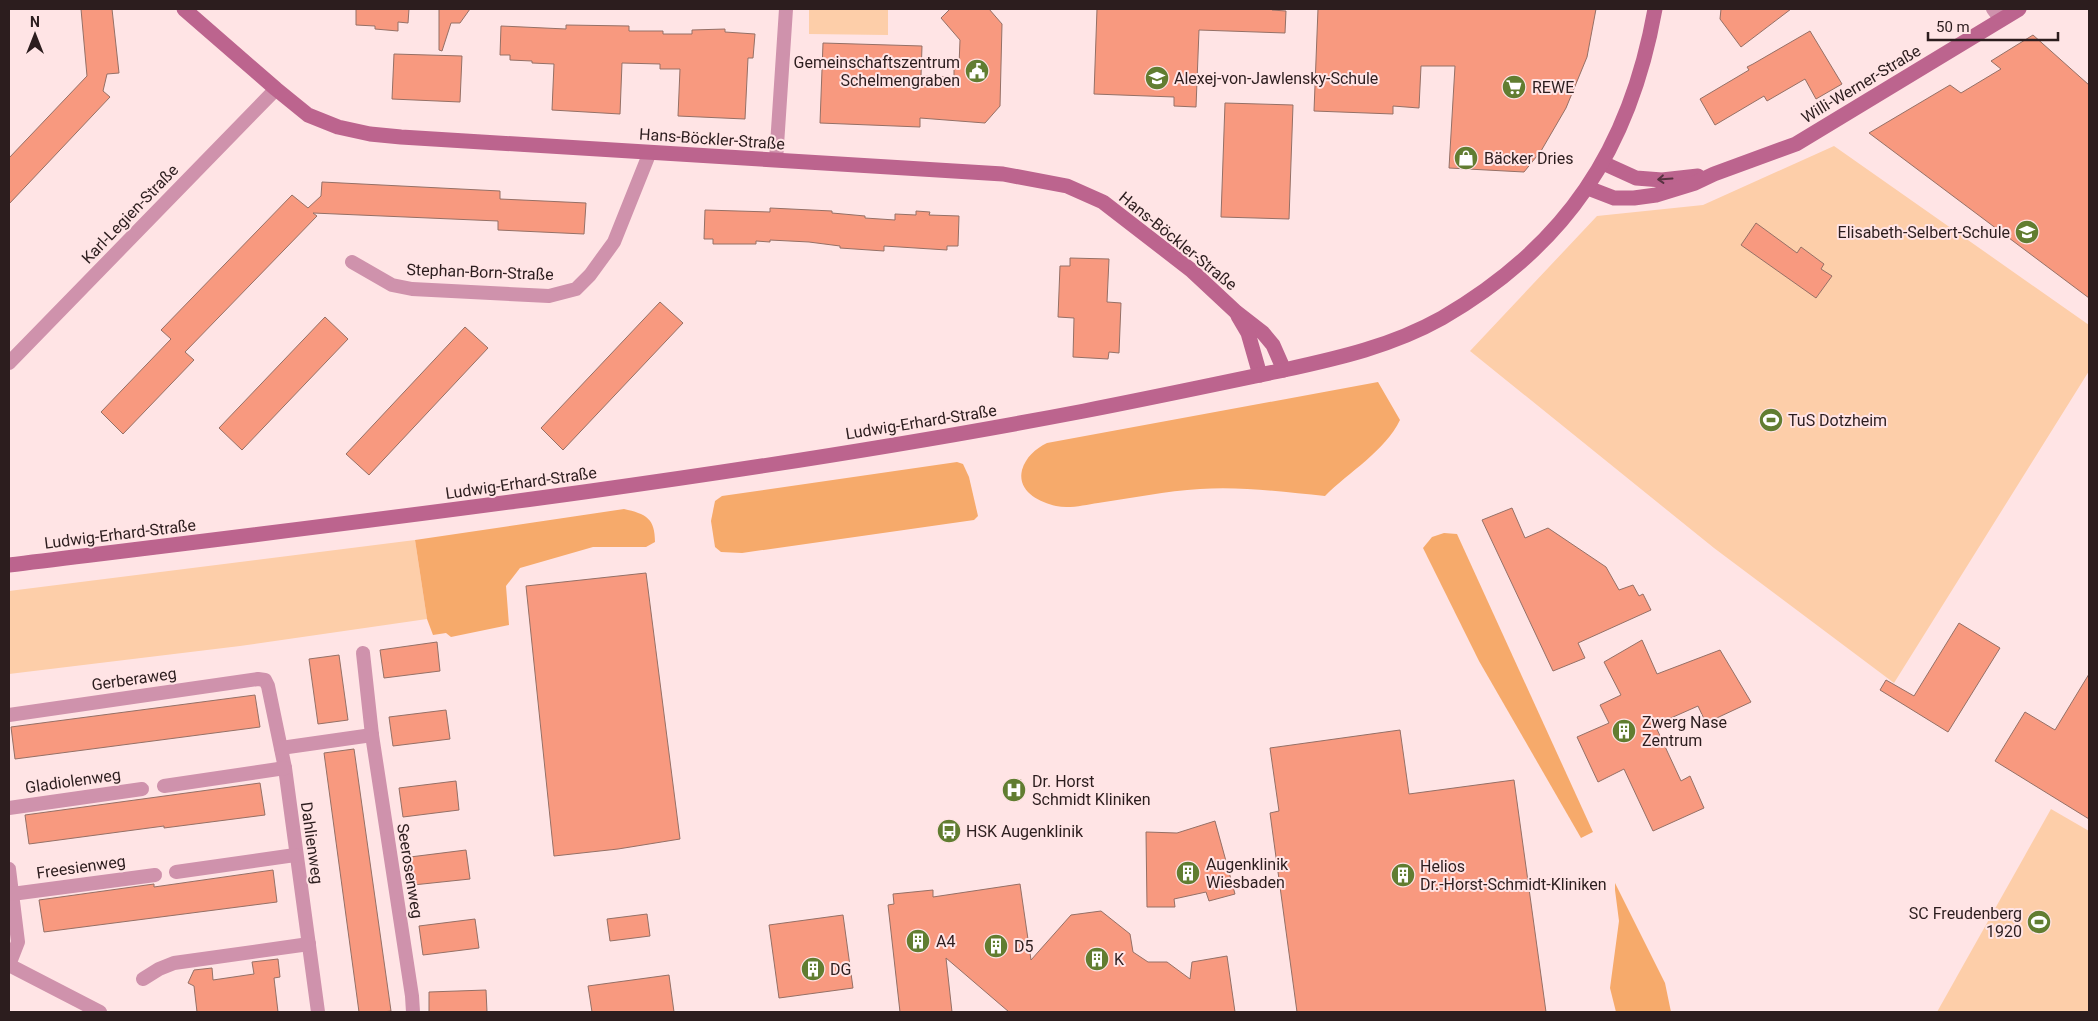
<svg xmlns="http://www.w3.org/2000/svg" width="2098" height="1021" font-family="Roboto,sans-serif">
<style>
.green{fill:#fdcea9}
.forest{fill:#f6aa6b}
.building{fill:#f8997f;stroke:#957066}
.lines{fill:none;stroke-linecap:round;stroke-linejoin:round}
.street{stroke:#cf92ac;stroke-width:14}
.secondary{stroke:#bc648e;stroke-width:15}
.oneway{stroke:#573240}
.labels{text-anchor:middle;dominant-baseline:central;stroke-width:4;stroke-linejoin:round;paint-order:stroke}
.poi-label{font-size:16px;fill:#2c1d1e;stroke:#ffe4e5;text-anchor:start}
.street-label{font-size:16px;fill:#2c1d1e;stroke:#ffe4e5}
</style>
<rect width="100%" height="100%" fill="#ffe4e5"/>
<!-- green -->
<g class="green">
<polygon points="809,9 888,9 888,35 809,34"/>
<polygon points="1834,146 2089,325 2089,371 1894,683 1714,548 1470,351 1597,216 1703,205"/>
<polygon points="415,540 427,619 240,646 9,674 9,591"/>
<polygon points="2051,809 2089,831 2089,1012 1937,1012"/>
</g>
<!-- forest -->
<g class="forest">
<path d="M 1378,382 L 1400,420 C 1385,451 1349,472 1325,496 C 1284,492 1240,486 1200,489 C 1166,491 1132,498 1098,503 C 1085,505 1069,509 1056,506 C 1038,502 1017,491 1022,470 C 1026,457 1035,449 1047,443 Z"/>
<polygon points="957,462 963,464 969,477 978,516 974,520 742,553 721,552 715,547 711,521 715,501 722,496"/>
<path d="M 624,509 C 646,514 655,518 655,542 L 646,547 L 593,547 L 520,568 L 506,586 L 509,625 L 451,637 L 446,633 L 433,635 L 427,619 L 415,540 Z"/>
<polygon points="1444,533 1457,534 1593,832 1581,838 1479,661 1423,548 1432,537"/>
<polygon points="1615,883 1665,983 1671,1012 1616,1012 1610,988 1619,921 1615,890"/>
</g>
<!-- building -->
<g class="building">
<polygon points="81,9 112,9 119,73 107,74 103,91 110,97 9,204 9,158 87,76"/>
<polygon points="356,9 409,9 408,23 398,22 398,31 375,29 375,26 356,25"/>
<polygon points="439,9 470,9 460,23 451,23 442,51 439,50"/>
<polygon points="950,9 989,9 1002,24 1000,106 985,123 920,118 920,127 820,123 823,43 922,46 921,76 954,77 954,65 959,65 960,40 941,18"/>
<polygon points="1097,9 1272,9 1272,10 1286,11 1285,33 1199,30 1196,107 1174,106 1174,97 1094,94"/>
<polygon points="1318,9 1596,9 1587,57 1566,108 1541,151 1524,172 1449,168 1455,66 1421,66 1419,108 1393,106 1393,114 1314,111"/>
<polygon points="1721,9 1791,9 1741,47 1720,19"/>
<polygon points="566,25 629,26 629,31 663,31 663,34 692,34 692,30 725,29 725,32 755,34 753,58 748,58 745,119 678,116 680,69 660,69 660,64 622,63 620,114 552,110 554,64 532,63 532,61 510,60 510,55 500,55 501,26 566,29"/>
<polygon points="1810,31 1842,84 1816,99 1805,79 1767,101 1764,96 1715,125 1700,99 1749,70 1747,67 1753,64"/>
<polygon points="2033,35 2089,85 2089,298 1869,133 1950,85 1961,93 2001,69 1991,61"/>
<polygon points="394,54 462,56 460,102 392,99"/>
<polygon points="1225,103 1293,105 1289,219 1221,217"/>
<polygon points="322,182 500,191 500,199 586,203 584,234 498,230 498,221 313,213 317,216 185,352 194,360 123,434 101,412 171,339 161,330 292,195 308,208 321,196"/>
<polygon points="770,208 832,211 832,213 865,216 865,218 895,220 895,214 916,215 916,211 930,212 929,215 959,216 958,246 947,246 947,250 884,246 884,251 840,248 840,246 809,242 770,240 770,242 756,241 756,244 713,244 713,239 704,239 705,210 770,212"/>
<polygon points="1756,223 1797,253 1801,247 1824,264 1821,269 1832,276 1816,298 1741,245"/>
<polygon points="1070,258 1109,259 1107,302 1121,303 1119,353 1109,352 1108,359 1073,357 1074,318 1058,317 1060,266 1070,266"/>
<polygon points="660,302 683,323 563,450 541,428"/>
<polygon points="325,317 348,339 242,450 219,428"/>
<polygon points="465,327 488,348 369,475 346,454"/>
<polygon points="1512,508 1525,538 1548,528 1606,567 1619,590 1633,585 1639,596 1643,594 1651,610 1578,643 1585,658 1553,671 1482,520"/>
<polygon points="646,573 680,839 618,849 554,856 526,586"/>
<polygon points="1959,623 2000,648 1948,732 1880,690 1886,680 1914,696"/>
<polygon points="1642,640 1657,674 1720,650 1751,702 1706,723 1698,706 1655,725 1681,781 1690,776 1704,808 1653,831 1624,769 1598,782 1577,737 1609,723 1600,705 1621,695 1604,662"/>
<polygon points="437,642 440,671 384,678 380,650"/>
<polygon points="339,655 348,720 318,724 309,659"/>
<polygon points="2089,674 2089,819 1995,761 2025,712 2055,730"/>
<polygon points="255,695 260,727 15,759 11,727"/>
<polygon points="446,710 450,739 393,746 389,717"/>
<polygon points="1400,730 1409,794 1514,780 1546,1012 1297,1012 1270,813 1279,811 1270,748"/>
<polygon points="354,749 391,1011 383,1012 359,1012 324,753"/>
<polygon points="456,781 459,810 403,817 399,788"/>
<polygon points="260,783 265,815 164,828 164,826 29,844 25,815"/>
<polygon points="1215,821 1235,894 1209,901 1206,892 1174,899 1175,907 1147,907 1146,832 1177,833"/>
<polygon points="466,850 470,879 413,885 410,857"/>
<polygon points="273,870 277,902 44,932 39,900 154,884 154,887"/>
<polygon points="1020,884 1031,960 1071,915 1101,911 1130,934 1133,952 1148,962 1167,962 1190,979 1192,962 1227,956 1235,1012 1009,1012 946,958 952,1012 900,1012 888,905 894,904 893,894 933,890 933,897"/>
<polygon points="647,914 650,936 610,941 607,919"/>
<polygon points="843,915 853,988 779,998 769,925"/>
<polygon points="475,919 479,948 423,955 419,926"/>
<polygon points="278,959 280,977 274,978 278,1012 197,1012 194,986 188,983 194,970 212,968 213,980 254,974 252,962"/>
<polygon points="669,975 674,1012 592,1012 588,986"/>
<polygon points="486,990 487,1012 429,1012 429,992"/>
</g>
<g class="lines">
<!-- street -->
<g class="street">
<polyline points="1993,9 2001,20"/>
<polyline points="776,160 786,9"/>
<polyline points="352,262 392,285 412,289 549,296 576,289 590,275 614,242 650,152"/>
<polyline points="9,363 276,89"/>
<polyline points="363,653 372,735"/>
<polyline points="9,715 258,679 265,680 268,686 285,768 318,1012"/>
<polyline points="281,748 372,735 412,996 413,1012"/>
<polyline points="164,786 285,768"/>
<polyline points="9,808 142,789"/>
<polyline points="9,869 18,942 9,965"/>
<polyline points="176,872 295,855"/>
<polyline points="12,894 155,875"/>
<polyline points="9,965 100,1012"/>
<polyline points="143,979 159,969 174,963 309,944"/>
</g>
<!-- secondary -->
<g class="secondary">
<polyline points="184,9 276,89 308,115 338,127 370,134 401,137 1003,174 1067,186 1103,202 1191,270 1236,312 1263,333 1273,345 1284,370"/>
<polyline points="1603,163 1636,178 1662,180 1698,176"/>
<polyline points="1588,188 1614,198 1634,198 1656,195 1695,183 1714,174 1796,144 2019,9"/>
<polyline points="1238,316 1248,333 1260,375"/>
<path d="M 9,565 C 368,521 728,479 1084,411 C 1151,398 1217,384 1284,370 C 1339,358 1392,346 1442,318 C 1566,246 1630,149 1655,9"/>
</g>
</g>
<!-- one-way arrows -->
<defs><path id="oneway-shaft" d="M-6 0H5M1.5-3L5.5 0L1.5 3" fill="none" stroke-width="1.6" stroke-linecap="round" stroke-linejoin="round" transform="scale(1.25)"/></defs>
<use class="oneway" href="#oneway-shaft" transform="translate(1665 179) rotate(176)"/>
<!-- icons -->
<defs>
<g id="civic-disc" transform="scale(1.25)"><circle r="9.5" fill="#617d31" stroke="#ffe4e5"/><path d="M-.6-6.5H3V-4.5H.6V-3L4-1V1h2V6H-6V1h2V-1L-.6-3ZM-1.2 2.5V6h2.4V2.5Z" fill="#fff"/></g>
<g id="school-disc" transform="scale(1.25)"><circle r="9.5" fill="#617d31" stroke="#ffe4e5"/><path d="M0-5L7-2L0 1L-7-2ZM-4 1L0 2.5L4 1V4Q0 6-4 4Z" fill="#fff"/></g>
<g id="supermarket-disc" transform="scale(1.25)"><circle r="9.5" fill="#617d31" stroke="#ffe4e5"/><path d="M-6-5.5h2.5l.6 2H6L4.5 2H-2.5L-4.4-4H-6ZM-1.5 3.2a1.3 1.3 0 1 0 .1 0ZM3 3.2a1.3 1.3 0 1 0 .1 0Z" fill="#fff"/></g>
<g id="shop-disc" transform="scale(1.25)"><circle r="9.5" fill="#617d31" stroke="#ffe4e5"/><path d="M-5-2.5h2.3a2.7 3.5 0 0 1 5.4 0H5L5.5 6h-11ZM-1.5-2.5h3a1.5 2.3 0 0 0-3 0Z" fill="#fff"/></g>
<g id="stadium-disc" transform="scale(1.25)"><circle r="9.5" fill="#617d31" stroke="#ffe4e5"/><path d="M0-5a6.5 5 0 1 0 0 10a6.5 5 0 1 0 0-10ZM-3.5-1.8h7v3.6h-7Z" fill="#fff"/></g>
<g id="building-disc" transform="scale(1.25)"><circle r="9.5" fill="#617d31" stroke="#ffe4e5"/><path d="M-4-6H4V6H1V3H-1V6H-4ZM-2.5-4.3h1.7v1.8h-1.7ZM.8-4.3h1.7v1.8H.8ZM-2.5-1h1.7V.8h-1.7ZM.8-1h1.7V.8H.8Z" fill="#fff"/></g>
<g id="hospital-disc" transform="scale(1.25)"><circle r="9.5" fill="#617d31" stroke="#ffe4e5"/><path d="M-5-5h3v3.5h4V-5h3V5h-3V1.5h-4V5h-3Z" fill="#fff"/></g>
<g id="bus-disc" transform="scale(1.25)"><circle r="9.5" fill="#617d31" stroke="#ffe4e5"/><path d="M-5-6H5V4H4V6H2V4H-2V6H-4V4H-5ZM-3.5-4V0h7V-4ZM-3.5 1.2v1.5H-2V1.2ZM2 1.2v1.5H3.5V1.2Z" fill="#fff"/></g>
</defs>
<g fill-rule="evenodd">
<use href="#civic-disc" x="977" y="71"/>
<use href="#school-disc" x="1157" y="78"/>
<use href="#supermarket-disc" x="1514" y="87"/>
<use href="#shop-disc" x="1466" y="158"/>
<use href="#school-disc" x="2027" y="232"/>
<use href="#stadium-disc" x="1771" y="420"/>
<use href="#building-disc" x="1624" y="731"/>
<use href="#hospital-disc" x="1014" y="790"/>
<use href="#bus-disc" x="949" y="831"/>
<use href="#building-disc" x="1188" y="873"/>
<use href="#building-disc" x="1403" y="875"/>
<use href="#stadium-disc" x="2039" y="922"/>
<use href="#building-disc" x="918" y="941"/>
<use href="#building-disc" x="996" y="946"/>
<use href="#building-disc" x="1097" y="959"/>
<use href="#building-disc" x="813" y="969"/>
</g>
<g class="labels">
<!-- poi labels -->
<g class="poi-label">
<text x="960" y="62" text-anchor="end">Gemeinschaftszentrum<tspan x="960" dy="18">Schelmengraben</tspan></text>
<text x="1174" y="78">Alexej-von-Jawlensky-Schule</text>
<text x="1532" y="87">REWE</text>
<text x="1484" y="158">Bäcker Dries</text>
<text x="2010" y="232" text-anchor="end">Elisabeth-Selbert-Schule</text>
<text x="1788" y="420">TuS Dotzheim</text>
<text x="1642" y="722">Zwerg Nase<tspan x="1642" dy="18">Zentrum</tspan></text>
<text x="1032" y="781">Dr. Horst<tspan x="1032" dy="18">Schmidt Kliniken</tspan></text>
<text x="966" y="831">HSK Augenklinik</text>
<text x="1206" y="864">Augenklinik<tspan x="1206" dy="18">Wiesbaden</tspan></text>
<text x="1420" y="866">Helios<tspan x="1420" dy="18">Dr.-Horst-Schmidt-Kliniken</tspan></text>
<text x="2022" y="913" text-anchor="end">SC Freudenberg<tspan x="2022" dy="18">1920</tspan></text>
<text x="936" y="941">A4</text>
<text x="1014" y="946">D5</text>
<text x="1114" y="959">K</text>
<text x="830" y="969">DG</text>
</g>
<!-- street labels -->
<g class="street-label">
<text transform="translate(1861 84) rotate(-31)">Willi-Werner-Straße</text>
<text transform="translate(712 139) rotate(4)">Hans-Böckler-Straße</text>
<text transform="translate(130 214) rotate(-46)">Karl-Legien-Straße</text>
<text transform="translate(1178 241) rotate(39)">Hans-Böckler-Straße</text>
<text transform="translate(480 272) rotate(2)">Stephan-Born-Straße</text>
<text transform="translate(921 422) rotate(-9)">Ludwig-Erhard-Straße</text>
<text transform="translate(521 483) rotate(-8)">Ludwig-Erhard-Straße</text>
<text transform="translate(120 534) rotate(-7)">Ludwig-Erhard-Straße</text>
<text transform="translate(134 679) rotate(-8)">Gerberaweg</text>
<text transform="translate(73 781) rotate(-8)">Gladiolenweg</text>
<text transform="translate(312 843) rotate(82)">Dahlienweg</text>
<text transform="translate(81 867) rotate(-8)">Freesienweg</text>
<text transform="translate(410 871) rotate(81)">Seerosenweg</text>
</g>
</g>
<!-- border -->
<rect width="2098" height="1021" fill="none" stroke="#2c1d1e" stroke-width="20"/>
<!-- north arrow -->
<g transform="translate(35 35)" stroke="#ffe4e5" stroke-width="4" paint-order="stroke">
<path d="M0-4L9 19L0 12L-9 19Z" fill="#2c1d1e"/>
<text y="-8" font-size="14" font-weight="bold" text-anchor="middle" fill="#2c1d1e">N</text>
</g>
<!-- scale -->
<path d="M1928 32v8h130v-8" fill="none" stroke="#2c1d1e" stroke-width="2.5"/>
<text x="1936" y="32" font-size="15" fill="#2c1d1e" stroke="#ffe4e5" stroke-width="4" paint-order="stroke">50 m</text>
</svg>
